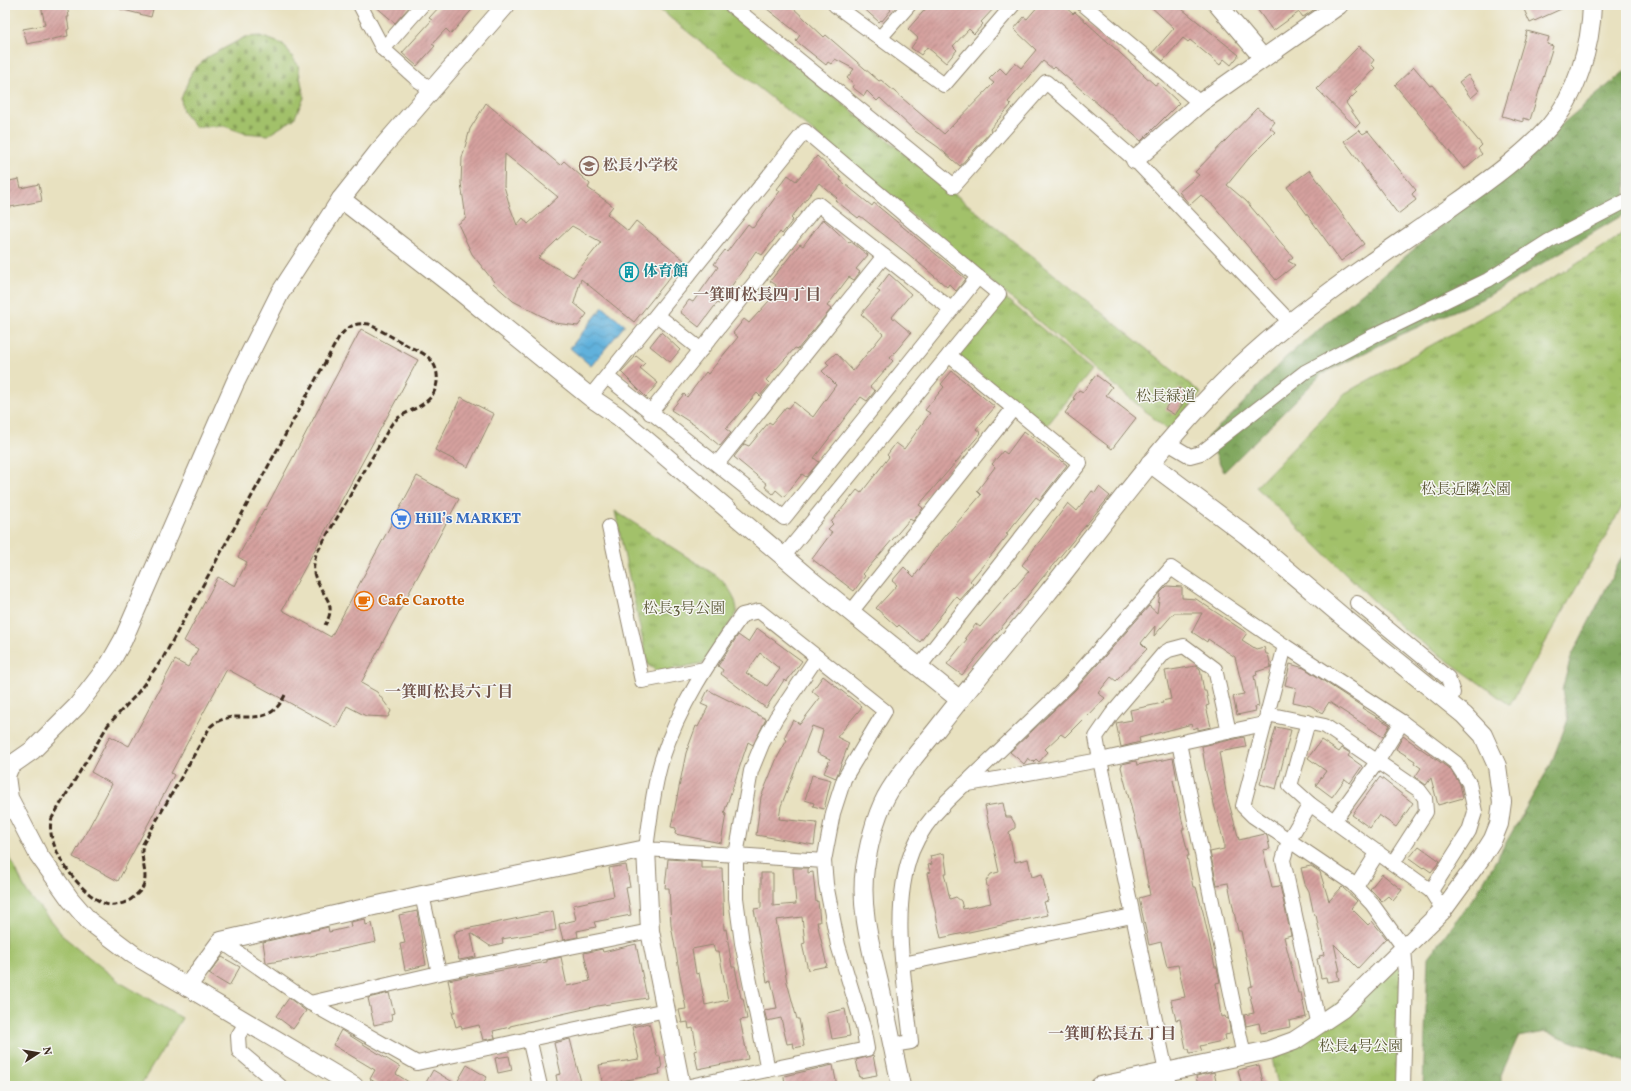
<svg xmlns="http://www.w3.org/2000/svg" width="1631" height="1091" font-family="Vollkorn,'Noto Serif JP',serif">
<style>
.grass{fill:#a2c16a;stroke:#6e7644}
.forest{fill:url(#forest-crowns);stroke:#5e683e}
.cemetery{fill:url(#cemetery-stones);stroke:#6e7644}
.park{fill:url(#park-tufts);stroke:#6e7644}
.water{fill:url(#water-waves);stroke:#4e6e7d}
.building{fill:url(#building-hatch);fill-rule:evenodd}
.lines{fill:none;stroke-linecap:round;stroke-linejoin:round}
.minor-casing{stroke:#92866f;stroke-width:16}
.tertiary-casing{stroke:#92866f;stroke-width:20}
.minor{stroke:#fff;stroke-width:14}
.tertiary{stroke:#fff;stroke-width:18}
.rail{stroke:#3b2a1e;stroke-width:3;stroke-dasharray:6 3;stroke-linecap:butt}
.labels{text-anchor:middle;dominant-baseline:central;stroke-width:3;stroke-linejoin:round;paint-order:stroke}
.education-label{font-size:15px;font-weight:bold;fill:#785e54;stroke:#f6f6f2;text-anchor:start}
.culture-label{font-size:15px;font-weight:bold;fill:#0d838f;stroke:#f6f6f2;text-anchor:start}
.park-label{font-size:15px;fill:#5a5735;stroke:#f6f6f2}
.shop-label{font-size:15px;font-weight:bold;fill:#366cbe;stroke:#f6f6f2;text-anchor:start}
.food-label{font-size:15px;font-weight:bold;fill:#c56008;stroke:#f6f6f2;text-anchor:start}
.neighbourhood-label{font-size:16px;font-weight:bold;fill:#71544b;stroke:#f6f6f2}
</style>
<defs>
<pattern id="forest-crowns" width="20" height="18" patternUnits="userSpaceOnUse"><rect width="20" height="18" fill="#81a75e"/><path d="M2 6a3 3 0 1 1 6 0M12 15a3 3 0 1 1 6 0" fill="none" stroke="#6b884d"/></pattern>
<pattern id="cemetery-stones" width="16" height="16" patternUnits="userSpaceOnUse"><rect width="16" height="16" fill="#a2c16a"/><path d="M2 7V4a2 2 0 0 1 4 0v3zM10 15v-3a2 2 0 0 1 4 0v3z" fill="#859d57"/></pattern>
<pattern id="park-tufts" width="24" height="20" patternUnits="userSpaceOnUse"><rect width="24" height="20" fill="#a2c16a"/><path d="M3 7l-1-3M5 7V3M7 7l1-3M15 17l-1-3M17 17v-4M19 17l1-3" fill="none" stroke="#859d57"/></pattern>
<pattern id="water-waves" width="16" height="10" patternUnits="userSpaceOnUse"><rect width="16" height="10" fill="#61b1dc"/><path d="M0 5q4-4 8 0t8 0" fill="none" stroke="#5190b2"/></pattern>
<pattern id="building-hatch" width="6" height="6" patternUnits="userSpaceOnUse"><rect width="6" height="6" fill="#d5a19f"/><path d="M-1 1l2-2M0 6l6-6M5 7l2-2" fill="none" stroke="#ae8381"/></pattern>
</defs>
<rect width="100%" height="100%" fill="#f6f6f2"/>
<filter id="ink" filterUnits="userSpaceOnUse"><feTurbulence type="fractalNoise" baseFrequency=".025" numOctaves="2"/><feDisplacementMap in="SourceGraphic" scale="8" xChannelSelector="R" yChannelSelector="G"/><feConvolveMatrix kernelMatrix="1 2 1 2 8 2 1 2 1" color-interpolation-filters="sRGB"/></filter>
<filter id="wash" filterUnits="userSpaceOnUse"><feTurbulence type="fractalNoise" baseFrequency=".012" numOctaves="4" result="noise"/><feDisplacementMap in="SourceGraphic" scale="16" xChannelSelector="R" yChannelSelector="G"/><feGaussianBlur stdDeviation="0.9" result="paint"/><feColorMatrix in="noise" values="0 0 0 0 0 0 0 0 0 0 0 0 0 0 0 0 0 1.4 0 .05"/><feComposite in="paint" operator="in"/></filter>
<g filter="url(#wash)">
<rect width="100%" height="100%" fill="#e8e1c0"/>
<!-- grass -->
<polygon class="grass" points="5,847 26,891 64,937 121,983 182,1018 140,1086 5,1086"/>
<!-- forest -->
<g class="forest">
<polygon points="1626,70 1626,213 1486,297 1400,335 1322,374 1224,472 1207,437 1232,415 1285,358"/>
<polygon points="1626,549 1626,1061 1546,1032 1518,1037 1501,1075 1501,1086 1423,1086 1428,957 1477,893 1551,764 1568,719 1562,690 1571,657"/>
</g>
<!-- cemetery -->
<polygon class="cemetery" points="260,36 283,44 298,65 304,98 294,119 268,135 244,133 224,126 195,127 183,112 181,99 192,71 208,57 245,37"/>
<!-- park -->
<g class="park">
<polygon points="654,5 721,5 1201,393 1169,431 803,123"/>
<polygon points="1626,232 1626,500 1510,705 1403,629 1256,487 1347,392 1572,267"/>
<polygon points="1004,297 1092,370 1045,428 957,355"/>
<path d="M 615,511 L 717,576 C 728,586 737,597 737,613 L 703,663 L 658,672 L 648,665 Z"/>
<polygon points="1401,957 1400,1086 1278,1086 1271,1053"/>
</g>
<!-- water -->
<polygon class="water" points="603,307 625,325 591,366 570,348"/>
<g id="blocks">
<!-- building -->
<g class="building">
<polygon points="41,5 67,5 69,17 67,17 69,29 67,30 68,36 27,44 23,29 45,25"/>
<polygon points="120,5 154,5 151,17 120,9"/>
<polygon points="374,5 411,5 395,23"/>
<polygon points="441,5 476,5 451,34 446,29 432,44 435,46 417,66 402,53 432,20 429,18"/>
<polygon points="762,5 790,5 824,37 826,35 879,81 881,80 944,134 994,83 989,79 1000,68 1006,74 1015,63 1021,68 1036,50 1014,29 1024,17 1027,19 1039,5 1063,5 1073,14 1075,12 1155,85 1158,83 1179,103 1141,141 1063,74 1055,67 1053,69 1043,61 1008,102 1011,105 990,129 991,131 960,166 938,147 915,131 880,98 877,101 867,91 864,96 852,87 854,84 847,78 854,69 835,59 831,64 828,62 826,65 796,41 800,35"/>
<polygon points="860,5 886,5 891,10 882,21 881,20 879,22"/>
<polygon points="929,5 997,5 981,22 983,24 974,34 969,29 953,46 957,50 946,63 927,47 921,55 911,48 918,38 908,29"/>
<polygon points="1149,5 1177,5 1239,55 1231,65 1224,59 1220,65 1190,40 1188,42 1183,38 1163,61 1153,52 1174,28"/>
<polygon points="1262,5 1321,5 1303,17 1299,12 1273,31 1257,9"/>
<polygon points="1522,5 1570,5 1530,23"/>
<polygon points="1527,31 1549,37 1547,44 1553,46 1530,120 1523,118 1523,122 1502,116"/>
<polygon points="1359,46 1374,60 1371,64 1375,68 1354,90 1357,92 1346,103 1360,123 1356,127 1317,89"/>
<polygon points="1414,67 1430,86 1432,85 1482,145 1478,149 1482,154 1464,169 1395,85"/>
<polygon points="1468,75 1479,91 1471,98 1459,82"/>
<path d="M 486,103 L 560,165 L 564,161 L 590,184 L 588,188 L 613,206 L 607,214 L 628,231 L 636,221 L 684,260 L 634,322 L 581,279 L 574,303 L 587,314 L 578,326 L 555,323 L 513,301 L 493,283 L 494,282 L 472,254 L 458,224 L 466,218 L 461,183 L 462,158 L 470,129 ZM 505,154 L 558,197 L 528,224 L 523,218 L 517,225 L 510,207 L 504,186 ZM 572,226 L 601,242 L 573,277 L 538,258 Z"/>
<polygon points="1257,108 1275,122 1270,128 1275,132 1249,158 1227,185 1246,201 1293,257 1288,261 1295,265 1276,280 1214,206 1201,195 1190,205 1179,192 1199,175 1195,172"/>
<polygon points="1359,130 1363,134 1368,131 1416,190 1412,194 1416,200 1398,214 1344,141"/>
<polygon points="817,156 841,178 840,180 872,206 874,203 966,279 956,291 949,284 947,287 906,252 860,216 858,218 835,200 837,198 819,183 791,218 793,220 782,234 780,232 762,255 756,251 719,304 717,303 699,327 680,312 689,300 693,302 718,267 714,264 725,250 727,252 748,224 753,228 780,191 777,189 788,175 796,181"/>
<polygon points="1310,170 1364,244 1341,261 1287,187"/>
<polygon points="19,179 21,188 39,184 42,201 5,208 5,182"/>
<polygon points="823,219 849,243 850,241 868,255 856,269 860,272 854,280 849,277 827,306 831,309 798,349 795,348 766,380 770,384 760,396 757,393 726,429 731,433 720,446 696,426 671,410 684,394 687,397 706,372 708,374 738,337 733,333 744,319 749,323 779,290 775,287 776,285 770,281 800,244 803,246"/>
<polygon points="889,274 911,294 892,317 911,333 890,358 893,361 870,387 875,391 867,401 861,397 814,458 819,462 806,477 802,474 784,497 776,490 773,494 765,487 767,484 734,457 744,444 749,446 769,422 772,424 786,407 789,408 794,402 813,417 836,385 822,371 829,365 826,362 836,353 853,371 883,334 861,314 880,292 877,290"/>
<polygon points="361,329 418,360 282,610 331,637 417,476 459,499 361,683 377,692 391,711 388,717 366,716 347,706 336,728 227,669 171,773 174,775 118,881 73,857 112,784 91,772 110,736 129,746 175,660 188,667 198,649 184,641 218,577 235,586 247,562 238,557 264,509 265,510"/>
<polygon points="661,332 680,350 670,362 650,346"/>
<polygon points="636,356 645,363 640,368 658,383 646,397 621,372"/>
<polygon points="952,371 995,407 976,429 981,433 919,505 923,508 913,521 910,519 863,574 865,576 854,591 812,559 832,532 828,529 833,524 831,522 857,490 861,493 889,457 887,455 896,443 904,449 930,413 925,410 944,387 941,384"/>
<polygon points="1096,375 1112,387 1106,395 1136,418 1112,449 1065,413 1075,399 1073,398 1079,390 1083,392"/>
<polygon points="1179,388 1189,395 1175,415 1165,409"/>
<polygon points="461,397 494,414 468,467 435,450"/>
<polygon points="1024,431 1067,465 1040,500 1036,497 1006,534 1008,535 970,581 973,584 968,591 960,600 956,596 920,642 899,625 897,627 876,608 897,585 892,581 904,567 914,577 935,548 981,495 977,491 995,467 992,464 1003,451 1007,454"/>
<polygon points="1099,487 1110,496 962,675 947,664 967,639 965,638 976,624 980,627 1029,571 1022,565 1068,503 1077,511 1092,491 1095,493"/>
<polygon points="1167,586 1182,587 1182,598 1196,599 1247,633 1242,640 1256,649 1264,647 1266,654 1268,654 1271,667 1256,672 1257,675 1254,676 1259,706 1255,707 1256,711 1237,715 1233,696 1244,694 1235,657 1208,639 1207,642 1192,632 1202,613 1174,613 1154,636 1155,626 1141,643 1147,649 1116,681 1111,677 1098,693 1105,698 1088,716 1087,715 1065,737 1061,734 1045,749 1048,752 1039,762 1036,759 1033,762 1028,758 1024,764 1010,752 1075,690 1149,606 1157,613 1160,593"/>
<path d="M 757,628 L 802,661 L 786,682 L 784,680 L 766,708 L 721,674 L 723,670 L 718,666 L 738,635 L 748,642 ZM 760,653 L 780,669 L 767,686 L 746,673 Z"/>
<polygon points="1290,664 1304,668 1363,707 1362,708 1390,725 1383,737 1329,702 1322,713 1311,706 1293,702 1296,688 1285,685"/>
<polygon points="1196,666 1200,669 1204,691 1206,691 1209,705 1206,706 1211,727 1198,730 1198,727 1193,729 1192,724 1139,738 1140,742 1121,747 1116,723 1132,720 1130,710 1163,703 1162,701 1171,699 1165,671"/>
<polygon points="823,676 862,707 837,737 849,743 836,778 824,773 830,759 817,753 823,730 812,726 781,806 779,819 817,823 814,845 756,835 761,797 777,758 787,740 784,738 793,720 800,724 820,698 812,691"/>
<polygon points="708,690 766,719 753,745 748,742 724,813 726,814 721,843 675,834 676,828 671,827 686,753 696,726 698,727 708,707 701,704"/>
<polygon points="1276,727 1291,730 1276,789 1260,784"/>
<polygon points="1403,736 1450,769 1460,784 1463,798 1438,805 1431,778 1426,785 1415,777 1421,768 1414,763 1415,761 1396,749"/>
<polygon points="1244,737 1246,747 1219,752 1226,792 1239,840 1265,834 1267,836 1270,849 1263,850 1272,887 1280,886 1291,935 1284,937 1298,993 1301,993 1306,1017 1289,1021 1290,1027 1261,1033 1259,1023 1246,1026 1244,1015 1254,1013 1248,987 1252,986 1241,931 1238,931 1228,883 1217,885 1210,852 1224,849 1224,843 1206,773 1202,746"/>
<polygon points="1321,740 1339,752 1342,748 1350,753 1348,756 1362,766 1350,783 1345,779 1332,797 1316,785 1326,771 1308,758"/>
<polygon points="1173,758 1177,779 1173,780 1184,829 1182,829 1189,856 1187,856 1193,887 1196,887 1203,912 1215,967 1217,967 1220,982 1216,983 1221,1017 1225,1016 1226,1019 1228,1018 1230,1029 1230,1034 1225,1035 1226,1040 1200,1046 1202,1051 1190,1053 1189,1049 1186,1049 1180,1019 1176,1020 1171,1000 1185,997 1178,965 1167,967 1161,942 1149,945 1139,898 1150,895 1141,846 1121,767 1122,764 1136,761 1137,765"/>
<polygon points="812,775 831,780 824,809 813,806 814,803 805,800"/>
<polygon points="1380,777 1413,803 1396,827 1379,815 1370,828 1352,815"/>
<polygon points="1003,803 1006,817 1011,817 1015,824 1015,828 1009,832 1015,862 1028,859 1032,877 1042,874 1048,901 1044,902 1048,915 941,938 927,873 930,872 928,865 932,864 930,856 944,853 947,873 944,873 950,899 956,897 961,901 963,909 991,903 986,881 991,874 999,872 985,806"/>
<polygon points="1419,846 1440,861 1431,872 1424,867 1423,868 1409,858"/>
<path d="M 668,859 L 701,861 L 701,868 L 722,868 L 724,930 L 726,929 L 732,967 L 735,967 L 741,998 L 743,998 L 747,1019 L 740,1020 L 748,1059 L 698,1069 L 694,1051 L 697,1050 L 693,1028 L 689,1029 L 688,1022 L 682,1023 L 679,1010 L 686,1009 L 671,925 L 669,888 L 665,888 ZM 713,945 L 715,952 L 719,952 L 728,1000 L 705,1005 L 699,973 L 696,974 L 692,949 Z"/>
<polygon points="626,865 630,887 626,888 631,915 594,922 596,927 577,931 578,937 563,940 559,924 576,920 573,905 614,896 609,868"/>
<polygon points="1311,866 1320,872 1329,901 1342,887 1357,901 1351,908 1368,925 1372,921 1386,938 1358,968 1334,944 1340,971 1337,971 1339,980 1327,982 1326,977 1321,978 1317,959 1320,958 1319,956 1324,955 1316,915 1314,915 1309,891 1305,884 1301,868"/>
<polygon points="793,868 808,868 808,873 813,872 816,902 818,901 820,922 817,922 827,966 808,970 802,944 805,943 802,917 776,920 787,982 797,1019 799,1019 804,1046 794,1048 793,1043 787,1044 781,1018 767,1021 764,1010 777,1008 771,981 767,982 754,909 761,908 761,873 773,873 773,906 796,904"/>
<polygon points="1382,874 1402,890 1393,901 1388,896 1382,901 1370,889"/>
<polygon points="417,911 426,965 405,970 400,944 405,943 399,915"/>
<polygon points="553,911 556,930 502,939 503,943 490,946 471,933 476,957 459,960 453,934 457,933 456,931"/>
<polygon points="365,919 366,925 372,923 376,942 310,956 268,963 266,962 263,942 328,927 329,932 351,927 350,922"/>
<polygon points="636,944 647,998 597,1006 510,1026 510,1027 493,1031 495,1038 483,1040 479,1025 462,1029 461,1025 456,1027 452,1012 455,1012 448,980 547,962 547,960 561,957 567,986 590,981 584,953 602,949 603,952"/>
<polygon points="222,957 240,967 229,986 209,974"/>
<polygon points="389,993 394,1013 391,1014 392,1021 374,1025 368,998"/>
<polygon points="289,998 306,1011 293,1029 276,1016"/>
<polygon points="845,1009 850,1036 832,1039 827,1013"/>
<polygon points="649,1023 657,1056 660,1056 662,1068 659,1069 660,1074 621,1081 621,1086 603,1086 599,1065 639,1059 632,1027"/>
<polygon points="341,1030 400,1067 396,1074 415,1086 381,1086 370,1079 375,1070 333,1045"/>
<polygon points="570,1039 582,1086 558,1086 556,1075 561,1074 554,1043"/>
<polygon points="873,1055 877,1075 860,1078 856,1060"/>
<polygon points="509,1056 512,1070 498,1073 495,1058"/>
<polygon points="467,1065 487,1077 481,1086 424,1086 433,1070 456,1084"/>
<polygon points="833,1065 837,1086 785,1086 784,1076"/>
<polygon points="1259,1065 1264,1086 1242,1086 1238,1070"/>
<polygon points="1214,1072 1217,1086 1198,1086 1196,1076"/>
</g>
</g>
</g>
<g filter="url(#ink)">
<use href="#blocks" fill-opacity="0" stroke="#92866f" stroke-width="1"/>
<g class="lines">
<!-- minor casing -->
<g class="minor-casing">
<g id="minor">
<polyline points="360,5 383,49 419,81 432,89"/>
<polyline points="731,5 954,186 1046,82 1135,160 1290,322"/>
<polyline points="835,5 944,85 1013,5"/>
<polyline points="1084,5 1200,103"/>
<polyline points="880,38 909,5"/>
<polyline points="383,49 422,5"/>
<polyline points="657,315 701,350"/>
<polyline points="590,397 805,131 978,277 784,518 607,377"/>
<polyline points="650,413 818,204 951,309"/>
<polyline points="1168,443 1190,456 1201,453 1305,372 1373,336 1488,280 1549,241 1626,201"/>
<polyline points="717,464 884,256"/>
<polyline points="609,527 642,681 705,669"/>
<polyline points="783,557 999,294 978,277"/>
<polyline points="1357,603 1448,678 1453,693 1448,704"/>
<polyline points="851,612 1013,409"/>
<polyline points="1285,646 1243,806 1253,816 1352,883 1372,904 1404,948 1406,975 1403,1086"/>
<polyline points="919,667 1080,463 949,355"/>
<polyline points="1267,714 1325,726 1419,790 1425,798 1426,812 1393,863"/>
<polyline points="1308,722 1290,786 1310,804 1431,891 1443,910"/>
<polyline points="1229,732 1215,669 1184,646 1169,650 1164,653 1112,714 1096,737 1100,760 1264,724"/>
<polyline points="1179,743 1244,1056"/>
<polyline points="963,785 1100,760 1169,1086"/>
<polyline points="1310,804 1289,840 1283,860 1319,1026"/>
<polyline points="1334,821 1377,762 1402,722"/>
<polyline points="1356,887 1378,852"/>
<polyline points="422,895 439,973"/>
<polyline points="221,941 310,1003 417,1063 666,1010"/>
<polyline points="903,964 1132,916"/>
<polyline points="310,1003 439,973 650,931"/>
<polyline points="247,1021 238,1036 239,1051 280,1086"/>
<polyline points="529,1038 540,1086"/>
<path d="M 892,1045 L 911,1042 C 905,983 890,908 912,851 C 920,831 932,816 947,801 L 1069,684 L 1171,568 L 1285,646 L 1402,722 L 1456,763 L 1469,783 L 1475,812 L 1469,831 L 1431,891"/>
<polyline points="768,1070 742,943 736,898 736,855 751,771 762,744 776,718 817,657"/>
<path d="M 690,1086 L 867,1049 L 863,1027 L 838,945 L 826,884 L 824,861 L 833,813 L 844,779 L 885,711 L 759,611 L 742,615 C 710,660 679,706 662,759 C 653,788 650,820 646,849 L 824,861"/>
</g>
</g>
<!-- tertiary casing -->
<g class="tertiary-casing">
<g id="tertiary">
<polyline points="1218,5 1263,58"/>
<polyline points="1135,160 1200,103 1339,5"/>
<polyline points="341,199 462,293 590,397 618,416 812,581 960,700"/>
<polyline points="187,987 221,941 422,895 646,849 650,931 681,1086"/>
<polyline points="354,1086 134,955 89,921 70,899 38,854 9,798 6,776 10,766 33,750 77,706 110,663 123,640 235,383 280,293 341,199 378,152 506,5"/>
<path d="M 901,1086 C 894,1054 888,1023 881,991 C 872,951 859,909 865,868 C 869,843 876,812 890,790 C 904,768 921,749 937,729 C 972,684 1009,640 1046,595 C 1112,513 1174,425 1253,354 C 1313,300 1381,256 1447,210 C 1482,185 1520,159 1549,127 C 1577,95 1591,46 1592,5"/>
<polyline points="1100,1086 1269,1050 1294,1041 1342,1009 1443,910 1481,858 1493,839 1499,824 1502,802 1497,766 1483,735 1464,715 1343,617 1246,535 1150,463"/>
</g>
</g>
<!-- minor -->
<use href="#minor" class="minor"/>
<!-- tertiary -->
<use href="#tertiary" class="tertiary"/>
<!-- rail -->
<path class="rail" d="M 285,695 C 266,735 236,703 210,727 L 143,844 C 139,859 149,873 143,887 C 140,892 135,896 130,900 C 124,903 116,906 109,905 C 83,899 42,844 52,818 L 108,725 L 136,695 L 163,658 L 339,337 C 347,327 355,322 369,324 C 383,332 396,339 410,347 C 416,350 424,353 429,358 C 440,368 440,388 429,399 C 417,411 402,411 391,425 L 316,554 C 314,563 312,571 316,579 C 323,597 338,603 325,625"/>
</g>
</g>
<!-- icons -->
<defs>
<g id="school-ring" transform="scale(1)"><circle r="9.5" fill="#f6f6f2" stroke="#8d6e63" stroke-width="1.5"/><path d="M0-5L7-2L0 1L-7-2ZM-4 1L0 2.5L4 1V4Q0 6-4 4Z" fill="#8d6e63"/></g>
<g id="building-ring" transform="scale(1)"><circle r="9.5" fill="#f6f6f2" stroke="#0f9aa8" stroke-width="1.5"/><path d="M-4-6H4V6H1V3H-1V6H-4ZM-2.5-4.3h1.7v1.8h-1.7ZM.8-4.3h1.7v1.8H.8ZM-2.5-1h1.7V.8h-1.7ZM.8-1h1.7V.8H.8Z" fill="#0f9aa8"/></g>
<g id="supermarket-ring" transform="scale(1)"><circle r="9.5" fill="#f6f6f2" stroke="#3f7fe0" stroke-width="1.5"/><path d="M-6-5.5h2.5l.6 2H6L4.5 2H-2.5L-4.4-4H-6ZM-1.5 3.2a1.3 1.3 0 1 0 .1 0ZM3 3.2a1.3 1.3 0 1 0 .1 0Z" fill="#3f7fe0"/></g>
<g id="cafe-ring" transform="scale(1)"><circle r="9.5" fill="#f6f6f2" stroke="#e8710a" stroke-width="1.5"/><path d="M-5.5-4.5H6V0H3Q3 3.5 0 3.5H-2.5Q-5.5 3.5-5.5 0ZM3-3.2v2h1.7v-2ZM-6 4.5H4V6H-6Z" fill="#e8710a"/></g>
</defs>
<g fill-rule="evenodd">
<use href="#school-ring" x="589" y="166"/>
<use href="#building-ring" x="629" y="272"/>
<use href="#supermarket-ring" x="401" y="519"/>
<use href="#cafe-ring" x="364" y="601"/>
</g>
<g class="labels">
<!-- education labels -->
<g class="education-label">
<text x="603" y="166">松長小学校</text>
</g>
<!-- culture labels -->
<g class="culture-label">
<text x="643" y="272">体育館</text>
</g>
<!-- park labels -->
<g class="park-label">
<text x="1166" y="397">松長緑道</text>
<text x="1466" y="490">松長近隣公園</text>
<text x="684" y="609">松長3号公園</text>
<text x="1361" y="1047">松長4号公園</text>
</g>
<!-- shop labels -->
<g class="shop-label">
<text x="415" y="519">Hill’s MARKET</text>
</g>
<!-- food labels -->
<g class="food-label">
<text x="378" y="601">Cafe Carotte</text>
</g>
<!-- neighbourhood labels -->
<g class="neighbourhood-label">
<text x="757" y="296">一箕町松長四丁目</text>
<text x="449" y="693">一箕町松長六丁目</text>
<text x="1112" y="1035">一箕町松長五丁目</text>
</g>
</g>
<!-- margin -->
<rect width="1631" height="1091" fill="none" stroke="#f6f6f2" stroke-width="20"/>
<!-- north arrow -->
<g transform="translate(38 1053) rotate(78)" stroke="#f6f6f2" stroke-width="3" paint-order="stroke">
<path d="M0-3L7 15L0 10L-7 15Z" fill="#3b2a1e"/>
<text y="-6" font-size="11" font-weight="bold" text-anchor="middle" fill="#3b2a1e">N</text>
</g>
</svg>
